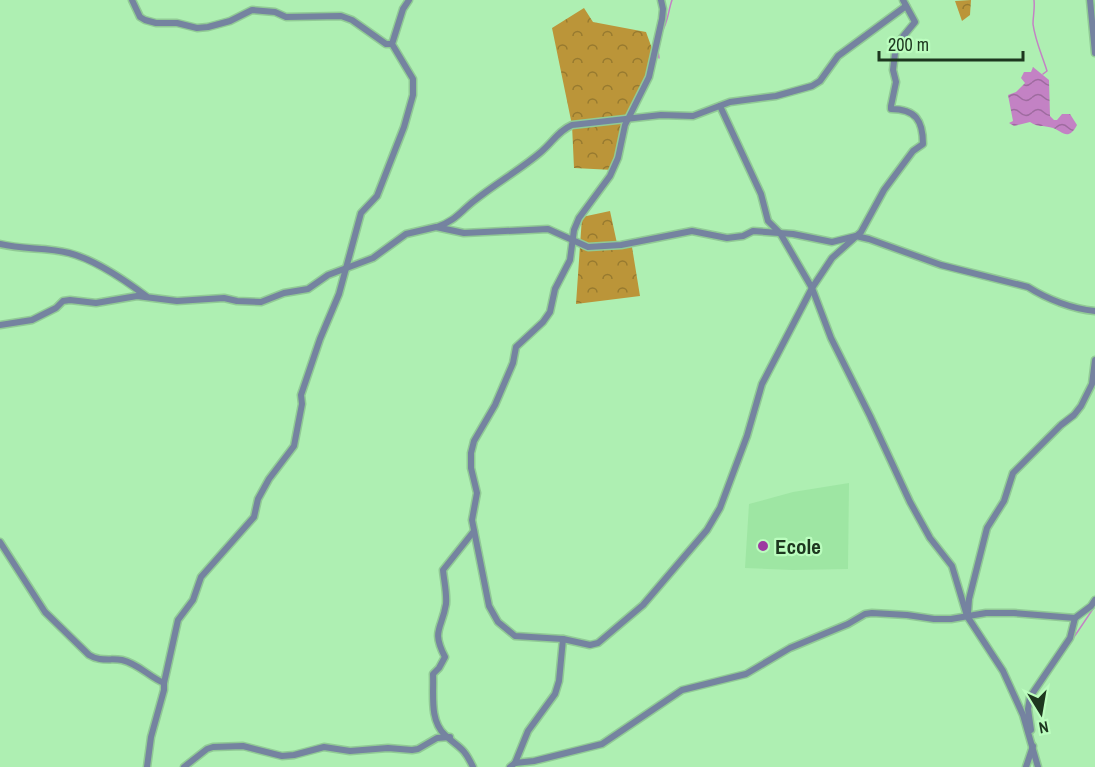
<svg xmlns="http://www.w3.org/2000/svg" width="1095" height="767" font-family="'Archivo Narrow',sans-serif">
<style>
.built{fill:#9ee6a3}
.forest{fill:url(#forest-crowns)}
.water{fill:url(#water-waves)}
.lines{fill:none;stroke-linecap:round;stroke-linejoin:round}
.stream{stroke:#c382c4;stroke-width:1.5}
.minor-casing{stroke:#91ca95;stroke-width:9}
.minor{stroke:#7583a0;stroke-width:6}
.poi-dot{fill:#9d3aa1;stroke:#bbfdbe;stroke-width:2}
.labels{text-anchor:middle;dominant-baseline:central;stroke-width:4.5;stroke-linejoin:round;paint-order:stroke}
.poi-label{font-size:21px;font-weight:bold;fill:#1d371f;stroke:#bbfdbe;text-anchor:start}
</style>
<defs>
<pattern id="forest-crowns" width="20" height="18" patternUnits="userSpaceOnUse" patternTransform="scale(1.5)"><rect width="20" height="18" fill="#bb9539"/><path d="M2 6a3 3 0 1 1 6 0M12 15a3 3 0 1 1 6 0" fill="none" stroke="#977a2f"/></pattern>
<pattern id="water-waves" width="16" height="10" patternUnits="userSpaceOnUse" patternTransform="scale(1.5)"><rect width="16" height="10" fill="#c382c4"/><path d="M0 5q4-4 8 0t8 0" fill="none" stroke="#9e6b9f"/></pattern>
</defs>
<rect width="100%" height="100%" fill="#aeefb2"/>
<!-- built -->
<polygon class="built" points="849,483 848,569 793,570 745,568 749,504 793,492"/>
<!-- forest -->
<g class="forest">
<polygon points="971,0 970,15 962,21 955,1"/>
<polygon points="584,8 593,22 646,32 654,54 649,77 625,125 613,170 574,168 572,125 552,28"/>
<polygon points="610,211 618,248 632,247 640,296 576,304 582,217"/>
</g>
<!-- water -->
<path class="water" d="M 1033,67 L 1049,80 L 1050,116 L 1054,120 L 1057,120 L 1062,114 L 1070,114 L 1077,125 C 1068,142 1062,131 1053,128 C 1045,125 1038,128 1030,122 L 1014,126 L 1009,123 L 1013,121 L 1008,95 L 1016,92 L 1025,83 L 1021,78 L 1024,72 L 1031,72 Z"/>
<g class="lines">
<!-- stream -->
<g class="stream">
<path d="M 1034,0 C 1035,9 1033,16 1033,24 C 1035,40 1042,55 1047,71 L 1043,74"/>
<path d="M 661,33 C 668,24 668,11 672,0"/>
<polyline points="658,50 659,58"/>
<polyline points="1070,643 1095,606"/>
</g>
<!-- minor casing -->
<g class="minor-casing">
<g id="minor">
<polyline points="132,0 140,17 145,20 156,23 177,23 197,28 208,27 230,21 252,10 275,12 286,17 341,16 352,20 386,44 392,44"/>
<polyline points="1090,0 1095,53"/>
<polyline points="720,106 761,194 768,221 780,233 812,288 831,338 870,416 910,502 930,538 952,566 967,616 1003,671 1023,715 1038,767"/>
<path d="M 437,227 C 455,221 460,212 474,201 C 496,183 520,170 541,152 C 553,142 558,131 572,125 L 661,115 L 693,116 L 730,102 L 776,96 L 812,86 L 820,81 L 838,56 L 906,6"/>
<path d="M 0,244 C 23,250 46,247 69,253 C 93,259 126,281 146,296"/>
<path d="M 0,325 L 32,320 L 56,308 L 63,301 L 70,300 L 96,303 L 137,296 L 177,301 L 224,298 L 237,301 L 261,302 L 284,293 L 308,289 L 328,275 L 373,258 L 406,234 L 436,227 L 464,233 L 548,229 L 588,247 L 621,245 L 692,231 L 727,238 L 743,236 L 753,231 L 793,234 L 832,242 L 856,236 L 869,239 L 941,265 L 1028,287 C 1047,299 1072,309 1095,311"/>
<path d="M 0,542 L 45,612 L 89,655 C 100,662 111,658 122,660 C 139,664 149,677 164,683 L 164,690 L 151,737 L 147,767"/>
<polyline points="968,613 969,599 987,528 1004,501 1013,473 1061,425 1074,415 1081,406 1092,384 1095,360"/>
<polyline points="563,639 515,636 498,622 489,606 472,520 477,493 471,468 471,453 474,441 495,405 513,363 516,347 543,322 550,312 555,289 570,260 574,230 579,218 610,176 618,158 625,125 649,77 662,19 663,9 661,0"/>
<polyline points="164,683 178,620 193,600 201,577 254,517 258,499 269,479 294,446 302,404 301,395 320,339 339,294 361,213 377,196 404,127 413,95 413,79 392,44 403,9 409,0"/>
<polyline points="1031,730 1028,709 1030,697 1070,638 1075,618 1091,606 1095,600"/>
<path d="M 515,763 L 528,731 L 555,694 L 559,681 L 563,639 L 590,645 L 598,643 L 643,605 L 707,530 L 720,508 L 747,436 L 762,384 L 812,288 L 832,258 L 861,232 L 884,190 L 913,151 L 923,144 C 923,121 916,109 891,109 L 891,106 L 896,82 L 893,70 L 896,45 L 915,22 L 903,0"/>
<polyline points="184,767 207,749 213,747 243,746 282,756 294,755 324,747 350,751 388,748 412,750 418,749 437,738 450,737"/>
<path d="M 473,767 C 463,746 460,749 445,735 C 429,720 434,694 433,674 L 439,668 L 445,657 C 431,630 442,629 446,604 C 447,593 444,581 443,570 L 474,531"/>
<polyline points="510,767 515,763 534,761 602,744 682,690 746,674 790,648 848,624 865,614 872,613 907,615 934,619 951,619 986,613 1014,613 1075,618"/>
<polyline points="1026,767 1033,746"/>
</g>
</g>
<!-- minor -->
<use href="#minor" class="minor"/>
</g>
<!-- markers -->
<circle class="poi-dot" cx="763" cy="546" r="6"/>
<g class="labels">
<!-- poi labels -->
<g class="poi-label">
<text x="775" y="546">Ecole</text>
</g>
</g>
<!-- north arrow -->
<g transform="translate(1041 713) rotate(169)" stroke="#bbfdbe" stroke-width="4.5" paint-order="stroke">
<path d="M0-4.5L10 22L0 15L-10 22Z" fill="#1d371f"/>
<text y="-9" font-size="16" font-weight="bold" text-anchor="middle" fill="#1d371f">N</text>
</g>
<!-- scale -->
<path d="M879 51v9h144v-9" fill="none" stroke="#1d371f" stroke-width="3"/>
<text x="888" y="51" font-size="18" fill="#1d371f" stroke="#bbfdbe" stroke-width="4.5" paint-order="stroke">200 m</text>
</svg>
